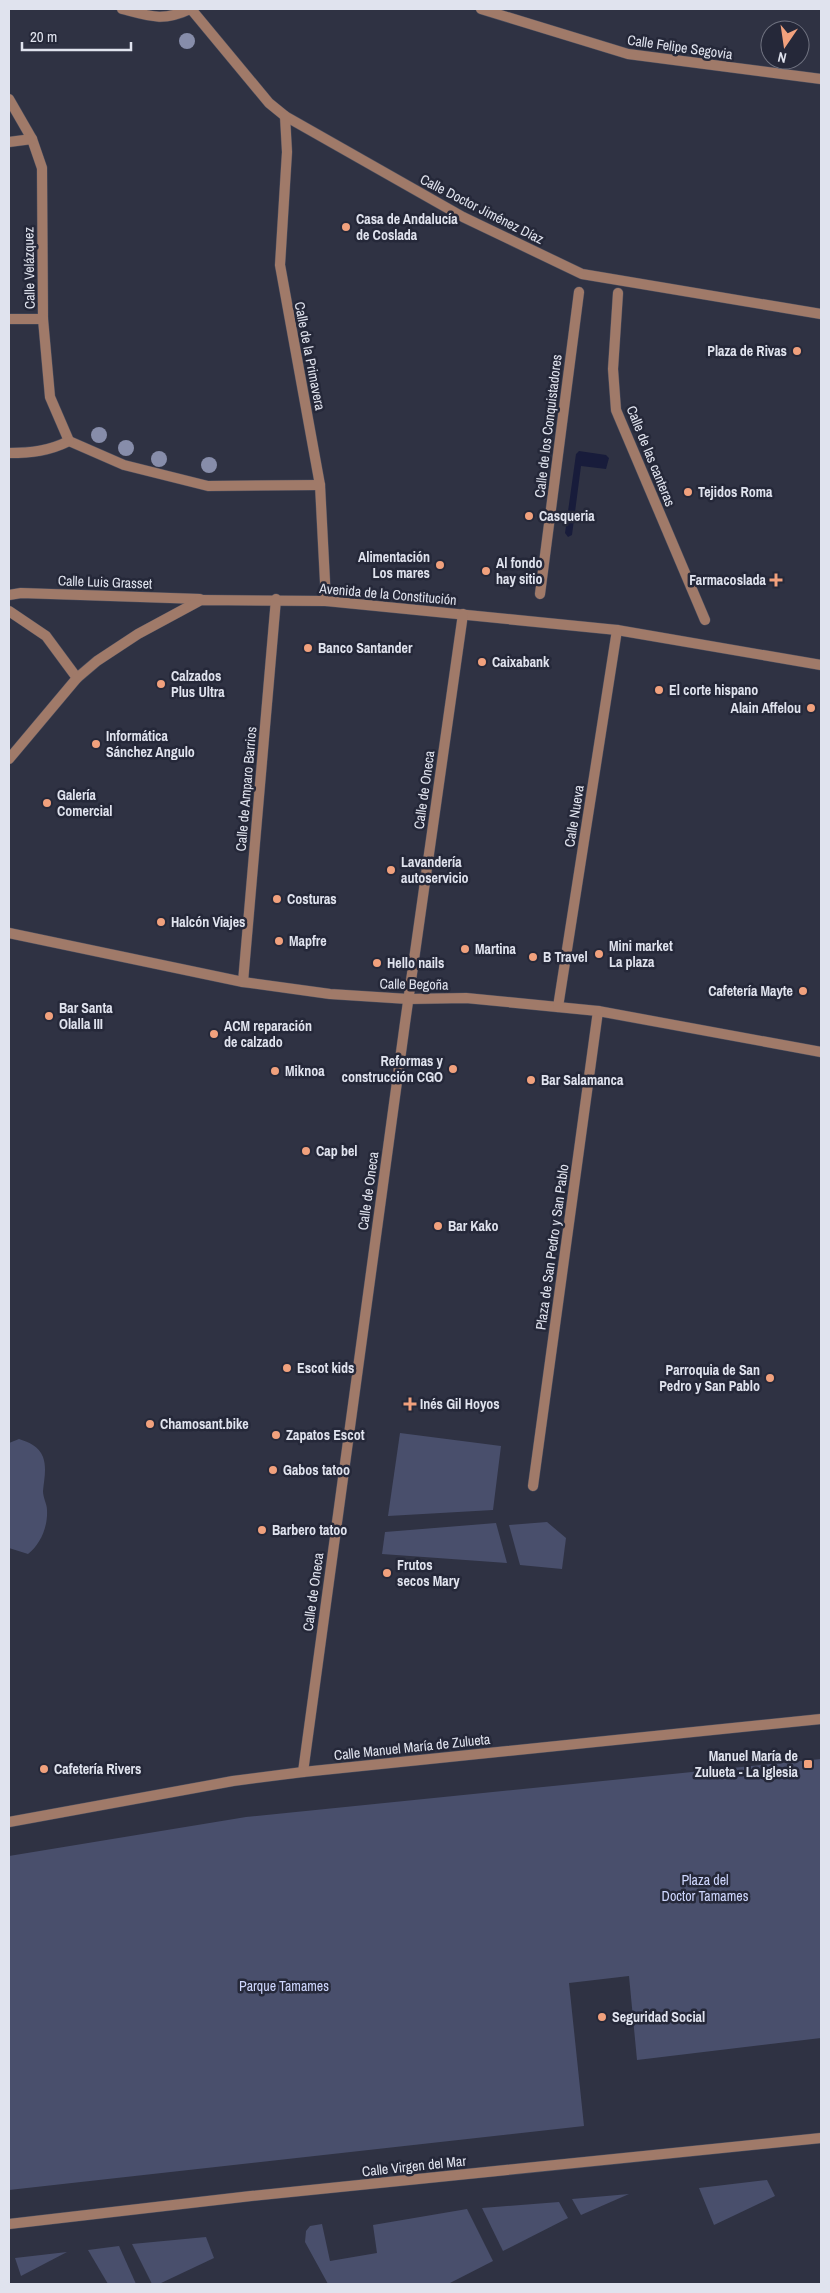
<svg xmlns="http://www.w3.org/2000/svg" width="830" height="2293" font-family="'Archivo Narrow',sans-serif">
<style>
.green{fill:#494f6c}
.water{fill:#181c3b}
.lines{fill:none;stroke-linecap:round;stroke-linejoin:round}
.service-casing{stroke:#4b4e5e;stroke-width:11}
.pedestrian-casing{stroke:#4b4e5e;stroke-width:11}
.minor-casing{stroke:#4b4e5e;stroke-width:11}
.service{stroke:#a07a69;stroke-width:10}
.pedestrian{stroke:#a07a69;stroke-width:10}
.minor{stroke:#a07a69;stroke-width:10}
.tree{fill:#878daa}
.poi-dot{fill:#f1a17d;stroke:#252839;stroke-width:2}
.labels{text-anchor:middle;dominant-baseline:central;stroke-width:5;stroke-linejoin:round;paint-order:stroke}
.street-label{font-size:14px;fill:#e0e3ee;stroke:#252839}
.poi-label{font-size:14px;font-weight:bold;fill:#e0e3ee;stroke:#252839;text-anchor:start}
.park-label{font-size:14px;fill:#cfd7fe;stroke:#252839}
</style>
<rect width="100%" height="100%" fill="#2f3243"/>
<!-- green -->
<g class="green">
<polygon points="400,1433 501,1446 493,1510 388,1516"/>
<path d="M 19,1439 C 28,1442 39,1446 43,1457 C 47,1468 44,1480 43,1491 C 43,1498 47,1504 47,1510 C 48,1527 40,1545 28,1554 L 9,1548 L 9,1443 Z"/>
<polygon points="547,1522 566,1538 562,1569 520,1565 509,1525"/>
<polygon points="496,1523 507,1563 382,1554 385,1532"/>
<polygon points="821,1759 821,2038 637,2060 629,1976 569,1983 584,2126 9,2190 9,1856 246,1817"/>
<polygon points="767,2180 775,2196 714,2225 699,2188"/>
<polygon points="629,2194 581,2215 572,2199"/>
<polygon points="559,2202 568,2218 503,2251 482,2208"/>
<polygon points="467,2209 493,2261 448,2284 328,2284 305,2242 306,2231 310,2226 322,2224 330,2261 377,2253 373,2225"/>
<polygon points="206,2237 214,2258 159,2284 152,2284 132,2244"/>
<polygon points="119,2246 136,2284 108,2284 88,2250"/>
<polygon points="67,2252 21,2276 15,2258"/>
</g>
<!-- water -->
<polygon class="water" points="579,451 606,455 609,458 606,469 581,466 572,535 568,537 565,533 576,454"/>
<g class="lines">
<!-- service casing -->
<g class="service-casing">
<polyline id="service" points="533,1486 598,1011"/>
</g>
<!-- pedestrian casing -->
<g class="pedestrian-casing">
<g id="pedestrian">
<polyline points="618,293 613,369 616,410 705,620"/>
<polyline points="540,594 579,292"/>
</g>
</g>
<!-- minor casing -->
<g class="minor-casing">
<g id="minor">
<path d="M 122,9 C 149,16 163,22 190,9"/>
<polyline points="191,9 269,103 285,116 463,217 582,274 821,314"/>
<polyline points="481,9 628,54 821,79"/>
<polyline points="9,99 32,139 42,168 43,319 50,397 69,441"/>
<polyline points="285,116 287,152 280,265 320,485 326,601"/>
<polyline points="9,142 32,139"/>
<polyline points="9,319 43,319"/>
<polyline points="69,441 124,465 208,486 320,485"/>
<path d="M 9,453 C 31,453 49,451 69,441"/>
<polyline points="9,595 21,593 200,599"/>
<polyline points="9,611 46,636 77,678"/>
<polyline points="9,759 77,678 97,661 138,634 201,600 326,601 617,630 821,665"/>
<polyline points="9,933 243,982 330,994 408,999 466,998 598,1011 821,1052"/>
<polyline points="243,982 276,599"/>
<polyline points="558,1007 617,630"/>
<polyline points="303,1772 405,1023 463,614"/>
<polyline points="9,1822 233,1781 303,1772 821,1719"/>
<polyline points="9,2224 251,2196 821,2138"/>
</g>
</g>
<!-- service -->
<use href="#service" class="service"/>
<!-- pedestrian -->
<use href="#pedestrian" class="pedestrian"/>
<!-- minor -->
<use href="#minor" class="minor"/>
</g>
<!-- trees -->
<g class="tree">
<circle cx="187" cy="41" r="8"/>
<circle cx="99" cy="435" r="8"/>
<circle cx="126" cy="448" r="8"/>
<circle cx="159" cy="459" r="8"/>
<circle cx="209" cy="465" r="8"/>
</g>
<!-- markers -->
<g class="poi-dot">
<circle cx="346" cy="227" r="5"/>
<circle cx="797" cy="351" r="5"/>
<circle cx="688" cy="492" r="5"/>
<circle cx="529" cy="516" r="5"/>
<circle cx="440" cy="565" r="5"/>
<circle cx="486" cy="571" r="5"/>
<path d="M773.5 572.5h5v5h5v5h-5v5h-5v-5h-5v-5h5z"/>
<circle cx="308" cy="648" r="5"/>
<circle cx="482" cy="662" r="5"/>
<circle cx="161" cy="684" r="5"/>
<circle cx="659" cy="690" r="5"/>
<circle cx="811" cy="708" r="5"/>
<circle cx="96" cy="744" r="5"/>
<circle cx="47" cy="803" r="5"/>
<circle cx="391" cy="870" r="5"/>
<circle cx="277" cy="899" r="5"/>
<circle cx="161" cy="922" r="5"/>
<circle cx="279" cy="941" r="5"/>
<circle cx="465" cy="949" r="5"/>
<circle cx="599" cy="954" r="5"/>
<circle cx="533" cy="957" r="5"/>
<circle cx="377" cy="963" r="5"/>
<circle cx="803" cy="991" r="5"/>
<circle cx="49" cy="1016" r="5"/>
<circle cx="214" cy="1034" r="5"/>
<circle cx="453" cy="1069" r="5"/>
<circle cx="275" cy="1071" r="5"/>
<circle cx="531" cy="1080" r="5"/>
<circle cx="306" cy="1151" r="5"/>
<circle cx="438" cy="1226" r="5"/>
<circle cx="287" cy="1368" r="5"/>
<circle cx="770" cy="1378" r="5"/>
<path d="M407.5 1396.5h5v5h5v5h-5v5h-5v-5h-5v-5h5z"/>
<circle cx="150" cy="1424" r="5"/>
<circle cx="276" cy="1435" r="5"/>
<circle cx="273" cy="1470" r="5"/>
<circle cx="262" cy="1530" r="5"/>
<circle cx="387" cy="1573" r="5"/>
<rect x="803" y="1759" width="10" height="10" rx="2.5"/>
<circle cx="44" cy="1769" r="5"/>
<circle cx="602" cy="2017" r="5"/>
</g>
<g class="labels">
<!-- street labels -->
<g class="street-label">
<text transform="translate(680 47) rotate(8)">Calle Felipe Segovia</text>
<text transform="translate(482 209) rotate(27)">Calle Doctor Jiménez Díaz</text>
<text transform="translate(29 268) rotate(-91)">Calle Velázquez</text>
<text transform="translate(310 356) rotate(79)">Calle de la Primavera</text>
<text transform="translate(548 426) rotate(-83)">Calle de los Conquistadores</text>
<text transform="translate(651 456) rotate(68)">Calle de las canteras</text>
<text transform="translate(105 582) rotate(2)">Calle Luis Grasset</text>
<text transform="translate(388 594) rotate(5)">Avenida de la Constitución</text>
<text transform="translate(246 789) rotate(-85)">Calle de Amparo Barrios</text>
<text transform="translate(424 790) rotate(-82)">Calle de Oneca</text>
<text transform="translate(574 816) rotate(-81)">Calle Nueva</text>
<text transform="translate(414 984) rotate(1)">Calle Begoña</text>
<text transform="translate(368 1191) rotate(-82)">Calle de Oneca</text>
<text transform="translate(552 1247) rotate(-82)">Plaza de San Pedro y San Pablo</text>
<text transform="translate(313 1592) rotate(-82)">Calle de Oneca</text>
<text transform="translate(412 1747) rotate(-6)">Calle Manuel María de Zulueta</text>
<text transform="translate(414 2166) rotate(-6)">Calle Virgen del Mar</text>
</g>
<!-- poi labels -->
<g class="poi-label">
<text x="356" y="219">Casa de Andalucía<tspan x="356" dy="16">de Coslada</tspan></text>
<text x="787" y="351" text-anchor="end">Plaza de Rivas</text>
<text x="698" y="492">Tejidos Roma</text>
<text x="539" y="516">Casqueria</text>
<text x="430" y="557" text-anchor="end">Alimentación<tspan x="430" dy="16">Los mares</tspan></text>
<text x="496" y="563">Al fondo<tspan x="496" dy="16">hay sitio</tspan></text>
<text x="766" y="580" text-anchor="end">Farmacoslada</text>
<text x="318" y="648">Banco Santander</text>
<text x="492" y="662">Caixabank</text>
<text x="171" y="676">Calzados<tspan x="171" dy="16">Plus Ultra</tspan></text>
<text x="669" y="690">El corte hispano</text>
<text x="801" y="708" text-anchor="end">Alain Affelou</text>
<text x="106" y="736">Informática<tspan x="106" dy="16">Sánchez Angulo</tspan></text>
<text x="57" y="795">Galería<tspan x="57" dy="16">Comercial</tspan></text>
<text x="401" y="862">Lavandería<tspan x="401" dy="16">autoservicio</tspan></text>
<text x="287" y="899">Costuras</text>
<text x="171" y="922">Halcón Viajes</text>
<text x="289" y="941">Mapfre</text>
<text x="609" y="946">Mini market<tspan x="609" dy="16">La plaza</tspan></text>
<text x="475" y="949">Martina</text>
<text x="543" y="957">B Travel</text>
<text x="387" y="963">Hello nails</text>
<text x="793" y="991" text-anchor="end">Cafetería Mayte</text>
<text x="59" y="1008">Bar Santa<tspan x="59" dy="16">Olalla III</tspan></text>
<text x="224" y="1026">ACM reparación<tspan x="224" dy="16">de calzado</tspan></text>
<text x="443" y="1061" text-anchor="end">Reformas y<tspan x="443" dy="16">construcción CGO</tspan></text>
<text x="285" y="1071">Miknoa</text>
<text x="541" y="1080">Bar Salamanca</text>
<text x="316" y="1151">Cap bel</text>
<text x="448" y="1226">Bar Kako</text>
<text x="297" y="1368">Escot kids</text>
<text x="760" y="1370" text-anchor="end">Parroquia de San<tspan x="760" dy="16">Pedro y San Pablo</tspan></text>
<text x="420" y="1404">Inés Gil Hoyos</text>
<text x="160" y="1424">Chamosant.bike</text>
<text x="286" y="1435">Zapatos Escot</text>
<text x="283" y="1470">Gabos tatoo</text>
<text x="272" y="1530">Barbero tatoo</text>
<text x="397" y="1565">Frutos<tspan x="397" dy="16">secos Mary</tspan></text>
<text x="798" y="1756" text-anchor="end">Manuel María de<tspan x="798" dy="16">Zulueta - La Iglesia</tspan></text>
<text x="54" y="1769">Cafetería Rivers</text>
<text x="612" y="2017">Seguridad Social</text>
</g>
<!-- park labels -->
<g class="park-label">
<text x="705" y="1880">Plaza del<tspan x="705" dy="16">Doctor Tamames</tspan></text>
<text x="284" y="1986">Parque Tamames</text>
</g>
</g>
<!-- border -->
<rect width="830" height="2293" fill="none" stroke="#e0e3ee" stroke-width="20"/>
<!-- north arrow -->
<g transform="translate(785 45) rotate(193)"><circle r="24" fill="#252839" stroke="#707381"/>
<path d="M0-4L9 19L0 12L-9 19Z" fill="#f1a17d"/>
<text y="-8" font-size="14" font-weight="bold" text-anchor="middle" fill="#e0e3ee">N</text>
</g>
<!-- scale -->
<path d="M22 42v8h109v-8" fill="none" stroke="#e0e3ee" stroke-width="2.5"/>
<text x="30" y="42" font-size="15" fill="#e0e3ee" stroke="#252839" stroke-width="4" paint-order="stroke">20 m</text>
</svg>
